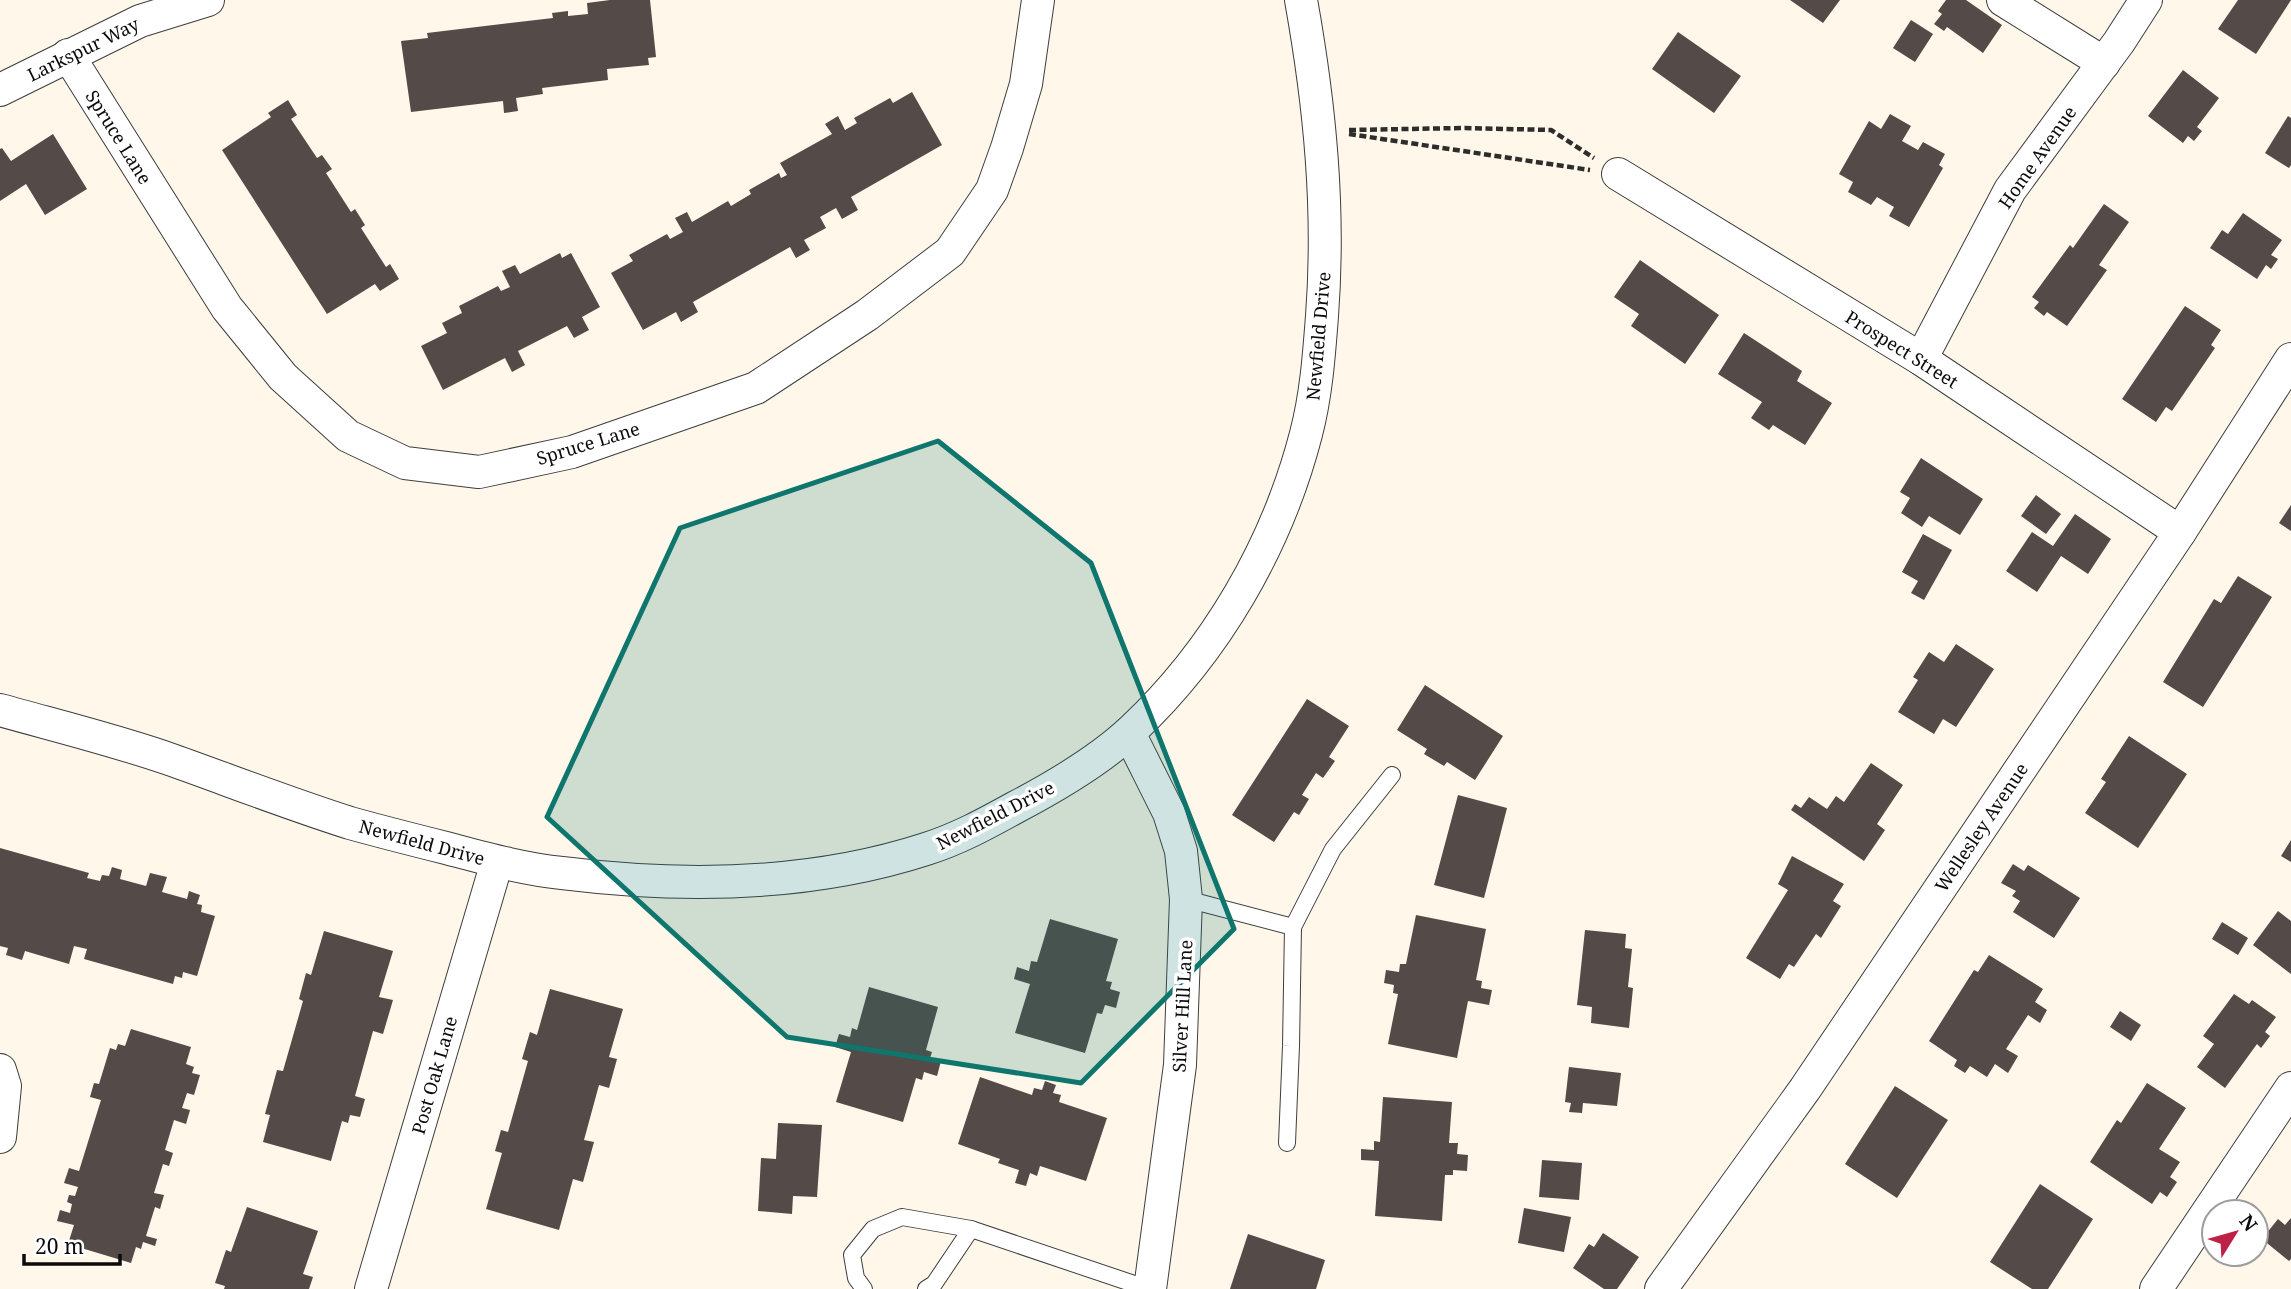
<svg xmlns="http://www.w3.org/2000/svg" width="2291" height="1289" font-family="'Noto Serif',serif">
<style>
.building{fill:#544a47}
.lines{fill:none;stroke-linecap:round;stroke-linejoin:round}
.lane-casing{stroke:#3e3e3e;stroke-width:18}
.street-casing{stroke:#3e3e3e;stroke-width:34}
.path{stroke:#2d2d2d;stroke-width:4.5;stroke-dasharray:7 3.5;stroke-linecap:butt}
.lane{stroke:#fff;stroke-width:16}
.street{stroke:#fff;stroke-width:32}
.marked{fill:#0f766e;fill-opacity:0.2;stroke:#0f766e;stroke-width:5;stroke-linejoin:round}
.labels{text-anchor:middle;dominant-baseline:central;stroke-width:7;stroke-linejoin:round;paint-order:stroke}
.street-label{font-size:18px;fill:#0b0b0b;stroke:#fff}
</style>
<rect width="100%" height="100%" fill="#fff7e9"/>
<!-- building -->
<g class="building">
<polygon points="610,0 650,0 656,57 648,58 649,65 607,69 608,80 542,88 543,94 516,98 518,111 504,113 503,101 411,112 401,41 428,38 427,33 553,18 552,13 568,11 568,16 588,14 587,3"/>
<polygon points="1790,0 1840,0 1823,23"/>
<polygon points="1946,0 1966,0 2002,25 1983,53 1947,27 1944,31 1934,24 1942,14 1938,11"/>
<polygon points="2238,0 2291,0 2256,54 2218,29"/>
<polygon points="1911,20 1933,34 1915,62 1893,48"/>
<polygon points="1678,32 1741,76 1714,113 1652,69"/>
<polygon points="2183,70 2219,98 2197,127 2202,131 2194,141 2188,136 2183,143 2148,116"/>
<polygon points="912,92 942,145 851,197 858,210 842,219 836,208 820,217 826,228 804,240 810,250 796,258 790,247 693,302 698,312 681,322 676,312 643,330 611,273 633,261 629,255 667,234 670,239 683,232 675,218 687,212 692,222 728,201 731,206 751,194 749,190 779,173 781,178 787,175 780,163 832,134 825,124 838,116 845,130 857,123 854,118 890,98 893,103"/>
<polygon points="288,100 297,115 291,119 317,158 322,155 332,169 326,173 351,212 355,209 365,225 361,228 386,267 390,264 399,279 380,291 375,284 327,314 222,150 271,117 268,113"/>
<polygon points="1890,114 1911,126 1902,141 1918,150 1923,142 1945,154 1939,165 1943,168 1909,227 1889,216 1894,207 1877,197 1871,205 1848,192 1853,182 1839,174 1869,121 1881,129"/>
<polygon points="2288,116 2291,118 2291,165 2289,168 2265,153"/>
<polygon points="53,134 87,189 45,215 26,184 0,201 0,149 2,148 11,161"/>
<polygon points="2104,204 2129,222 2099,265 2107,270 2067,326 2047,312 2044,316 2034,308 2039,302 2032,297 2070,245 2073,248"/>
<polygon points="2243,213 2282,240 2271,255 2278,259 2271,269 2266,265 2257,279 2210,248 2222,230 2228,234"/>
<polygon points="560,253 562,258 571,253 600,307 582,317 589,330 574,338 567,326 518,351 525,365 512,372 505,358 443,390 421,346 447,333 442,323 462,313 459,306 498,286 501,291 510,287 502,271 515,265 520,274"/>
<polygon points="1640,260 1719,315 1685,364 1631,326 1639,314 1614,297"/>
<polygon points="2185,306 2221,330 2211,345 2215,348 2172,411 2166,407 2156,422 2122,399"/>
<polygon points="1744,333 1802,371 1797,381 1832,403 1805,445 1773,425 1769,430 1751,418 1762,402 1718,374"/>
<polygon points="1921,458 1983,499 1960,535 1929,516 1922,527 1901,513 1910,498 1900,492"/>
<polygon points="2036,495 2061,514 2046,534 2021,516"/>
<polygon points="2291,505 2291,531 2279,523"/>
<polygon points="2075,514 2111,539 2088,574 2061,556 2037,592 2006,571 2032,532 2053,546"/>
<polygon points="1923,534 1952,550 1924,600 1911,593 1918,581 1902,572"/>
<polygon points="2238,576 2272,597 2203,707 2163,682 2214,599 2221,603"/>
<polygon points="1956,644 1994,669 1956,727 1943,719 1934,734 1898,712 1918,680 1913,677 1929,652 1944,662"/>
<polygon points="1425,685 1503,736 1475,780 1447,762 1444,766 1424,754 1427,749 1397,730"/>
<polygon points="1307,699 1349,726 1329,757 1335,761 1323,778 1316,773 1302,795 1309,799 1299,815 1294,812 1274,842 1232,815"/>
<polygon points="2129,736 2187,774 2138,848 2085,813 2106,782 2101,779"/>
<polygon points="1871,763 1903,785 1877,824 1885,830 1864,861 1791,810 1795,804 1801,808 1809,797 1827,809 1836,796 1844,802"/>
<polygon points="1458,795 1507,808 1484,898 1434,885"/>
<polygon points="2291,840 2291,862 2281,856"/>
<polygon points="0,848 89,873 87,878 100,881 102,875 109,876 112,867 122,870 120,879 146,886 150,873 167,877 162,892 187,899 189,891 200,895 197,904 202,905 201,912 215,916 197,976 183,972 182,978 175,976 173,984 84,959 87,949 74,946 69,964 25,951 22,960 6,955 8,948 0,946"/>
<polygon points="1792,856 1844,884 1833,901 1841,906 1821,938 1816,934 1794,967 1789,964 1780,979 1746,958 1788,890 1778,884"/>
<polygon points="2013,864 2024,871 2028,865 2080,898 2054,938 2013,912 2020,901 2012,896 2016,891 2001,883"/>
<polygon points="2278,911 2291,921 2291,974 2253,945"/>
<polygon points="1416,915 1486,929 1476,980 1482,981 1481,988 1492,990 1489,1005 1468,1001 1457,1058 1388,1044 1398,994 1393,993 1394,985 1384,983 1386,970 1399,972 1400,964 1406,964"/>
<polygon points="1050,919 1118,939 1106,981 1112,982 1110,989 1120,992 1116,1008 1105,1005 1102,1014 1097,1013 1085,1053 1015,1033 1030,984 1014,979 1017,967 1029,971 1031,961 1037,962"/>
<polygon points="2222,922 2248,938 2238,955 2212,939"/>
<polygon points="1585,930 1626,934 1625,948 1632,949 1628,987 1633,988 1629,1028 1591,1023 1592,1007 1577,1005"/>
<polygon points="324,931 393,951 379,997 393,1000 383,1034 373,1031 355,1096 365,1099 360,1117 350,1115 348,1123 342,1121 331,1161 263,1142 270,1115 265,1114 277,1070 283,1071 303,1001 299,999 306,973 311,975"/>
<polygon points="1989,955 2043,989 2035,1002 2047,1010 2040,1023 2028,1015 2006,1049 2018,1056 2008,1073 1995,1064 1987,1077 1970,1066 1965,1073 1954,1066 1957,1060 1929,1041 1974,970 1978,972"/>
<polygon points="869,987 938,1007 926,1050 932,1052 930,1058 941,1061 937,1076 924,1072 922,1080 916,1078 903,1122 836,1102 851,1052 835,1047 839,1034 850,1037 852,1028 857,1030"/>
<polygon points="550,989 623,1009 609,1057 617,1059 609,1088 599,1085 584,1140 594,1142 583,1182 573,1179 559,1230 486,1209 502,1153 495,1151 501,1130 508,1132 528,1061 522,1059 530,1032 537,1035"/>
<polygon points="2234,994 2249,1004 2252,1000 2276,1017 2265,1032 2270,1036 2261,1048 2257,1044 2225,1088 2197,1067 2214,1044 2203,1036"/>
<polygon points="2120,1011 2141,1025 2131,1041 2110,1027"/>
<polygon points="131,1029 191,1047 186,1064 194,1067 192,1073 200,1075 194,1095 187,1093 182,1108 190,1110 186,1124 174,1120 165,1150 173,1153 169,1166 163,1164 154,1193 164,1195 160,1209 155,1207 146,1236 157,1239 155,1246 143,1242 141,1249 136,1247 131,1263 68,1244 74,1225 57,1221 60,1210 70,1213 72,1204 67,1202 69,1195 75,1196 78,1187 64,1183 69,1168 79,1171 101,1100 90,1097 94,1083 99,1084 110,1048 116,1050 118,1044 125,1046"/>
<polygon points="1569,1067 1621,1073 1617,1106 1583,1103 1582,1113 1569,1112 1571,1103 1565,1102"/>
<polygon points="980,1077 1032,1095 1034,1088 1042,1090 1045,1081 1056,1085 1053,1093 1061,1095 1059,1102 1107,1118 1086,1181 1040,1166 1037,1176 1030,1173 1026,1186 1015,1183 1019,1170 998,1163 1000,1159 958,1144"/>
<polygon points="2147,1083 2186,1108 2159,1149 2180,1162 2170,1177 2177,1182 2167,1197 2160,1192 2152,1204 2090,1162 2117,1120 2121,1123"/>
<polygon points="1895,1086 1948,1120 1897,1198 1845,1164"/>
<polygon points="1383,1097 1452,1102 1449,1143 1458,1143 1457,1154 1468,1155 1467,1171 1453,1170 1453,1175 1445,1175 1442,1221 1375,1216 1379,1161 1361,1160 1361,1149 1374,1150 1374,1141 1380,1142"/>
<polygon points="778,1123 822,1125 817,1197 793,1196 792,1214 758,1211 761,1158 776,1159"/>
<polygon points="1542,1160 1582,1163 1579,1200 1539,1197"/>
<polygon points="2040,1184 2093,1219 2048,1289 2032,1289 1990,1262"/>
<polygon points="247,1207 318,1231 303,1274 313,1277 309,1289 224,1289 225,1286 215,1283 226,1250 231,1252"/>
<polygon points="1524,1208 1571,1217 1564,1252 1518,1243"/>
<polygon points="2291,1218 2291,1259 2289,1261 2262,1239 2278,1219 2285,1225"/>
<polygon points="1603,1233 1639,1257 1617,1289 1604,1289 1573,1268 1589,1244 1594,1247"/>
<polygon points="1248,1234 1325,1260 1316,1289 1230,1289"/>
</g>
<g class="lines">
<!-- lane casing -->
<g class="lane-casing">
<g id="lane">
<polyline points="1186,899 1293,927"/>
<polyline points="1287,1143 1291,1046 1293,927 1333,849 1392,775"/>
<polyline points="864,1289 856,1278 852,1255 873,1229 902,1217 971,1229 1149,1289"/>
<polyline points="926,1289 934,1284 971,1229"/>
</g>
</g>
<!-- street casing -->
<g class="street-casing">
<g id="street">
<polyline points="2003,0 2104,63"/>
<polyline points="68,55 227,308 283,377 348,436 405,463 479,472 572,452 756,388 867,315 950,252 992,190 1007,148 1026,84 1038,0"/>
<polyline points="0,90 140,21 208,0"/>
<polyline points="1618,174 1921,359 2180,532"/>
<polyline points="1921,359 2010,190 2119,42 2146,0"/>
<path d="M 0,710 C 57,726 115,740 172,760 C 231,781 290,804 350,823 C 382,832 414,840 446,848 C 484,858 523,869 562,873 C 683,888 809,887 926,849 C 958,839 987,823 1016,807 C 1056,786 1099,761 1132,730 C 1216,651 1277,546 1306,434 C 1316,396 1319,356 1322,316 C 1330,209 1320,106 1301,0"/>
<polyline points="1129,733 1169,813 1181,851 1186,899 1180,1065 1150,1289"/>
<polyline points="0,1070 5,1086 0,1137"/>
<polyline points="371,1289 497,862"/>
<polyline points="1661,1289 1805,1089 2180,532 2291,359"/>
<polyline points="2156,1289 2291,1088"/>
</g>
</g>
<!-- path -->
<g class="path">
<polyline points="1349,130 1465,128 1551,130 1594,158"/>
<polyline points="1349,134 1590,170"/>
</g>
<!-- lane -->
<use href="#lane" class="lane"/>
<!-- street -->
<use href="#street" class="street"/>
</g>
<!-- marked area -->
<path class="marked" d="M 938,441 L 1091,563 L 1234,929 L 1081,1083 L 787,1037 L 547,817 L 680,528 Z"/>
<g class="labels">
<!-- street labels -->
<g class="street-label">
<text transform="translate(83 49) rotate(-26)">Larkspur Way</text>
<text transform="translate(119 137) rotate(58)">Spruce Lane</text>
<text transform="translate(2037 157) rotate(-55)">Home Avenue</text>
<text transform="translate(1318 336) rotate(-85)">Newfield Drive</text>
<text transform="translate(1902 349) rotate(32)">Prospect Street</text>
<text transform="translate(588 443) rotate(-17)">Spruce Lane</text>
<text transform="translate(995 815) rotate(-27)">Newfield Drive</text>
<text transform="translate(1981 827) rotate(-56)">Wellesley Avenue</text>
<text transform="translate(422 842) rotate(15)">Newfield Drive</text>
<text transform="translate(1182 1006) rotate(-87)">Silver Hill Lane</text>
<text transform="translate(434 1075) rotate(-74)">Post Oak Lane</text>
</g>
</g>
<!-- north arrow -->
<g transform="translate(2235 1233) rotate(53)"><circle r="33" fill="#ffffff" stroke="#9d9d9d" stroke-width="2"/>
<path d="M0-5L12 26L0 18L-12 26Z" fill="#bd2145"/>
<text y="-10" font-size="19" font-weight="bold" text-anchor="middle" fill="#0b0b0b">N</text>
</g>
<!-- scale -->
<path d="M24 1254v10h96v-10" fill="none" stroke="#0b0b0b" stroke-width="3.5"/>
<text x="35" y="1254" font-size="21" fill="#0b0b0b" stroke="#ffffff" stroke-width="5" paint-order="stroke">20 m</text>
</svg>
